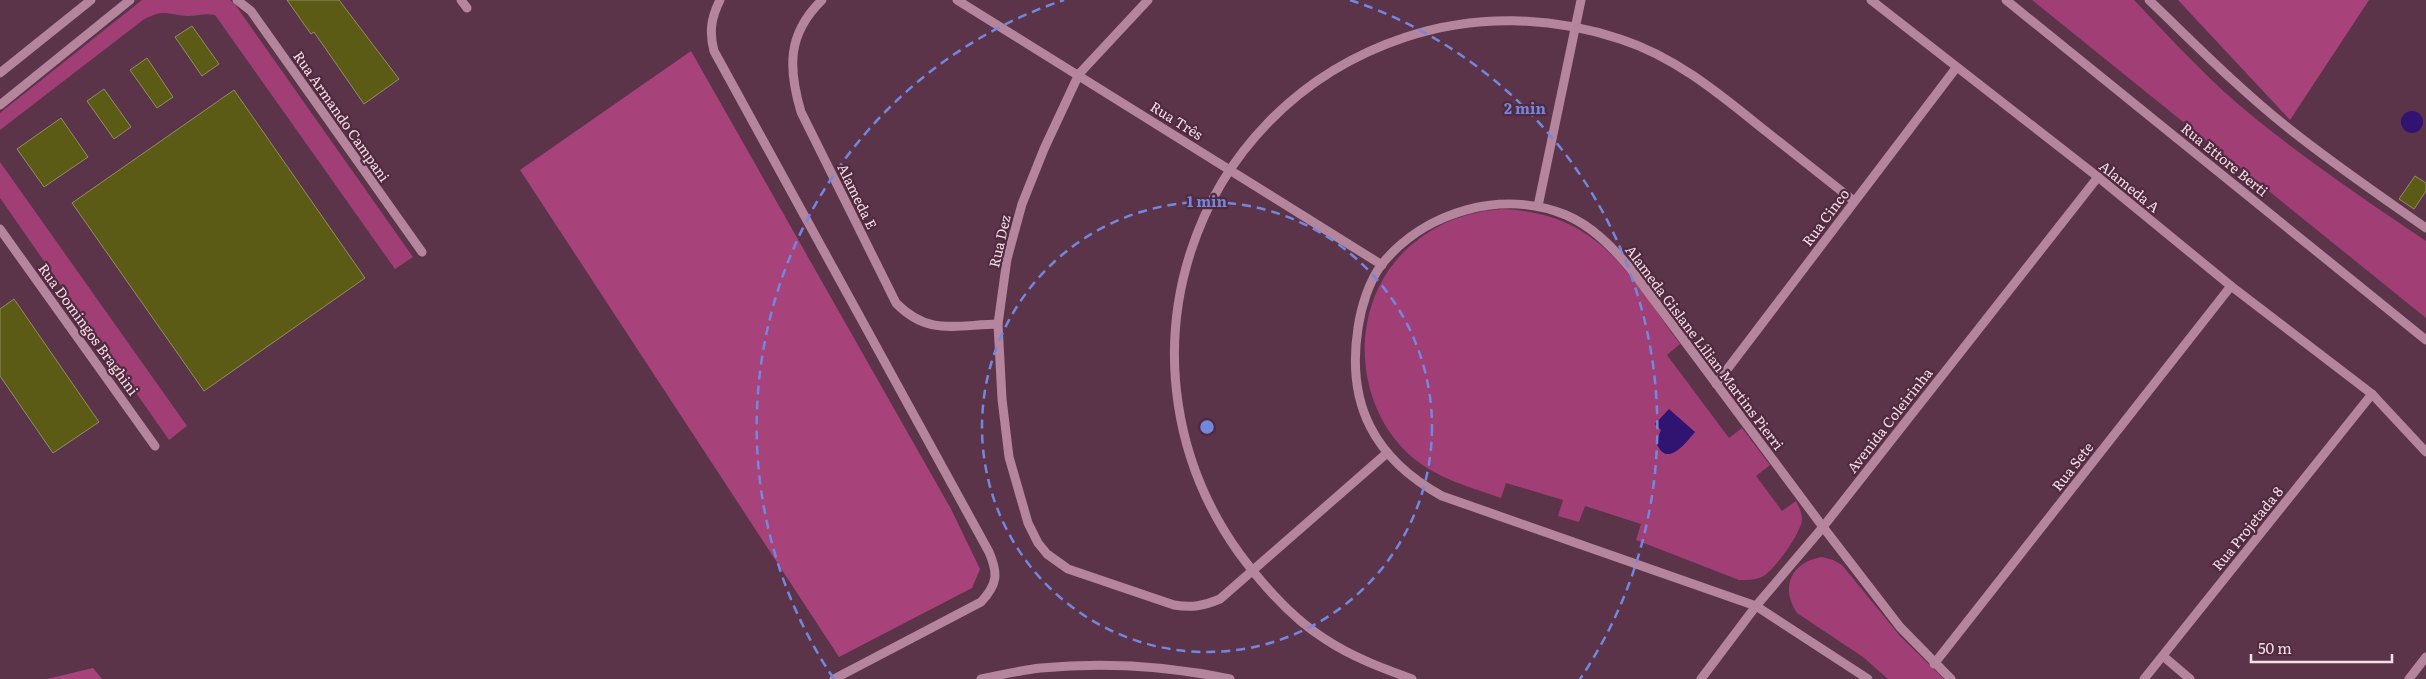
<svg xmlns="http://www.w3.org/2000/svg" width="2426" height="679" font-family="Literata,serif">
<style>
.green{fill:#a03e75}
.forest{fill:#a7427b}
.water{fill:#311372}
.building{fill:#5c5b16;stroke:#8e8f61}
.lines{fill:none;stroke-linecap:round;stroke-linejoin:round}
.minor{stroke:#b4859c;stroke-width:9}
.ring{fill:none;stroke:#7487de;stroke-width:2.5;stroke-dasharray:9 6}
.labels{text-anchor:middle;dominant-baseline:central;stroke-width:4.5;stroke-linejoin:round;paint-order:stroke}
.street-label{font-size:14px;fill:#f6dde8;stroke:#502a3e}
.centre{fill:#7487de;stroke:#502a3e;stroke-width:2.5}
.ring-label{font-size:15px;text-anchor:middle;font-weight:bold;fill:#7487de;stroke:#502a3e;stroke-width:4.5;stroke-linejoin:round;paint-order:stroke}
</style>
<rect width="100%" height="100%" fill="#5c3449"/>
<!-- green -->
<g class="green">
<path d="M 142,0 L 230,0 L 234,3 L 413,257 L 395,269 L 215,15 C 206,13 198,16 188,16 C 167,15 165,8 143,20 L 0,130 L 0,113 Z"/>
<path d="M 2032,0 L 2134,0 C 2173,41 2212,84 2256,119 C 2311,163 2368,202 2426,241 L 2426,318 Z"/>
<polygon points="0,162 187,426 169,440 0,198"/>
<path d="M 1502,209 C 1600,213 1628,274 1680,344 L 1667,355 L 1729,438 L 1742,428 L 1770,465 L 1756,476 L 1782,511 L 1796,501 C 1799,507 1802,513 1802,519 C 1802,532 1774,571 1762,577 C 1754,580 1747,580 1739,580 L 1636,540 L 1641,524 L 1585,506 L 1579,522 L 1558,516 L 1563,500 L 1506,483 L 1501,498 C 1470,487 1438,479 1412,457 C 1349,402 1348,295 1415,242 C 1441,221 1469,212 1502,209 Z"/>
<path d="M 1822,557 L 1833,560 L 1842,565 L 1900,636 L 1944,679 L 1888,679 L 1863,657 L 1797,613 C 1780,587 1791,562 1822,557 Z"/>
</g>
<!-- forest -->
<g class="forest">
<polygon points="2178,0 2369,0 2290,120"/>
<polygon points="691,51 951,509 980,569 972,588 839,657 520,170"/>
<polygon points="93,668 102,679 47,679"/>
</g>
<!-- water -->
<g class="water">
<circle cx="2412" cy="122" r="11"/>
<path d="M 1669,409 L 1695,432 C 1685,444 1666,469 1656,442 L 1661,430 L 1655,424 Z"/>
</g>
<!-- building -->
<g class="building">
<polygon points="287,0 339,0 399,79 364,104 314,32 311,34"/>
<polygon points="192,26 219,64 202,76 175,37"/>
<polygon points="147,58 173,97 157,108 130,70"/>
<polygon points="104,89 131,127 114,139 87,101"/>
<polygon points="234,90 365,278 204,391 72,203"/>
<polygon points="61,118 88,157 44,187 17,149"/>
<polygon points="2415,176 2426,183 2426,191 2414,209 2399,199"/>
<polygon points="14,299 99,422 53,453 0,376 0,309"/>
</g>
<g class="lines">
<!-- minor -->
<g class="minor">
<polyline points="237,0 251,11 422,252"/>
<polyline points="461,0 467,8"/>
<path d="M 720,0 C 711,18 709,32 714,51 L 989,552 C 998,573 998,584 981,602 L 834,679"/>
<path d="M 822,0 C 787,34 788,68 801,112 L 896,303 C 928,336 955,325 998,324"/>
<polyline points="957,0 1382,265"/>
<path d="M 1148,0 L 1079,74 L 1044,149 L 1022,204 L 1007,259 L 998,324 L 1002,399 L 1009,457 L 1028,523 L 1038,543 L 1047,554 L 1068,569 L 1174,605 C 1192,608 1203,606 1220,599 L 1387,453"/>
<polyline points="1871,0 2098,177 2231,286 2372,394 2426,452"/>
<polyline points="2006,0 2426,340"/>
<path d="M 2149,0 C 2194,43 2238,88 2287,127 C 2332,163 2379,195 2426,228"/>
<polyline points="0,73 91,0"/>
<polyline points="0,105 130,0"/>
<polyline points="1538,206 1581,0"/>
<polyline points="0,229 155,446"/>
<polyline points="1716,384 1956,68"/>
<polyline points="2163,656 2190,679"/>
<polyline points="1934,664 2231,286"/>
<path d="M 981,679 C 1001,675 1021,670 1041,668 C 1105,662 1168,666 1230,679"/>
<path d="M 1412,679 C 1382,668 1352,657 1325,639 C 1293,619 1262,584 1239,553 C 1106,367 1187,109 1406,37 C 1476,14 1550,16 1620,39 C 1673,56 1716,91 1758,125 C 1790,150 1822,176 1854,201"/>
<polyline points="1701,679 1756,606 1823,527 2098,177"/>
<path d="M 1868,679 L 1756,606 L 1442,496 C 1375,459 1346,405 1358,328 C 1361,307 1369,281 1382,264 C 1425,211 1503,189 1566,215 C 1592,226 1612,247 1630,268 L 1823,527 L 1900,627 L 1951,679"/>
<polyline points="2144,679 2372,394"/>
<polyline points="2409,679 2426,657"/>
</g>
</g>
<!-- distance rings -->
<g class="ring">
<circle cx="1207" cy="427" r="225"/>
<path d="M834 679A450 450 0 0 1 1064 0M1350 0A450 450 0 0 1 1580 679"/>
</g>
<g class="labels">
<!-- street labels -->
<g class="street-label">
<text transform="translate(342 116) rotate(55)">Rua Armando Campani</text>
<text transform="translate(1177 120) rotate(32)">Rua Três</text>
<text transform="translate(2225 159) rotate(39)">Rua Ettore Berti</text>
<text transform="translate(2130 186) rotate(39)">Alameda A</text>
<text transform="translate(858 196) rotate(64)">Alameda E</text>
<text transform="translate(1825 217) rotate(-53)">Rua Cinco</text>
<text transform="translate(999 241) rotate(-77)">Rua Dez</text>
<text transform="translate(89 329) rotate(54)">Rua Domingos Braghini</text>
<text transform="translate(1705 347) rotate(53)">Alameda Gislane Lílian Martins Pierri</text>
<text transform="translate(1889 420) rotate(-52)">Avenida Coleirinha</text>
<text transform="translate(2072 466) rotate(-52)">Rua Sete</text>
<text transform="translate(2247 528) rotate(-51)">Rua Projetada 8</text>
</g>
</g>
<circle cx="1207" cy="427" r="8" class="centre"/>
<g class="ring-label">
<text x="1525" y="114">2 min</text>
<text x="1207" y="207">1 min</text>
</g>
<!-- scale -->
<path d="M2251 654v8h141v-8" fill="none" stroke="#f6dde8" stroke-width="2.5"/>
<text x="2258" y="654" font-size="15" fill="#f6dde8" stroke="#502a3e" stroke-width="4" paint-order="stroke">50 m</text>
</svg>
